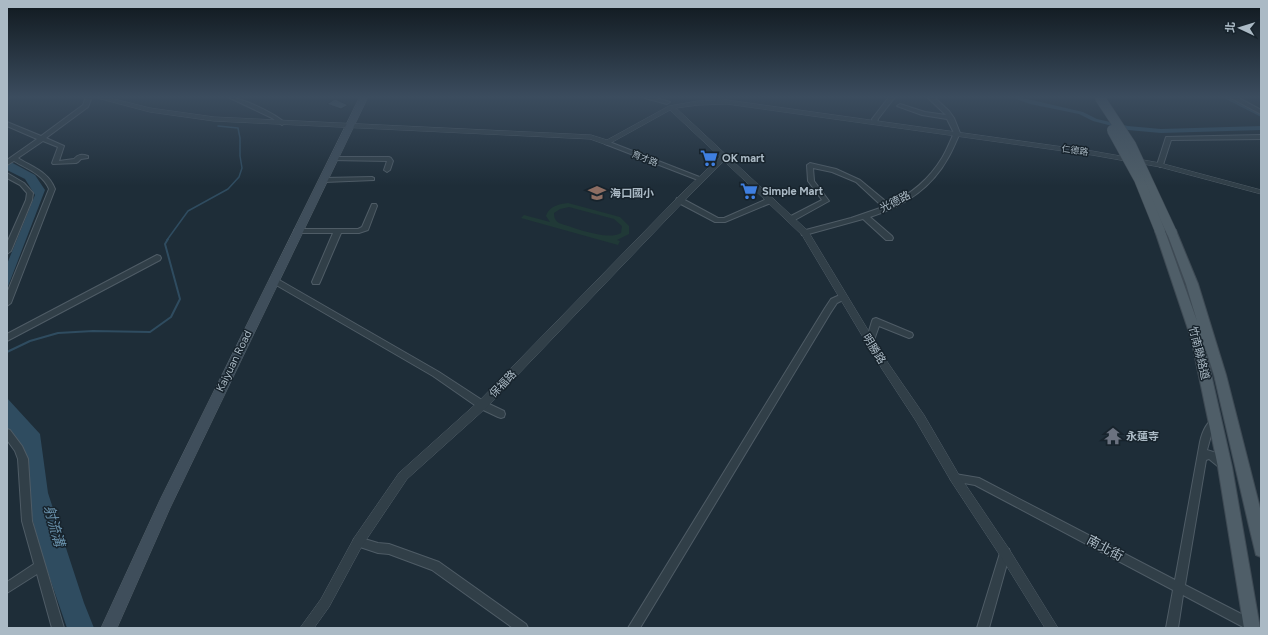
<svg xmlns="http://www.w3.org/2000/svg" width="1268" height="635" font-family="Figtree,'Noto Sans TC',sans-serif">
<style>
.green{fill:#203937;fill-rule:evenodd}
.water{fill:#2f4c60}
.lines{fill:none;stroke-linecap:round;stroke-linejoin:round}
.stream-far1{stroke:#2f4c60;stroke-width:1.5}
.stream{stroke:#2f4c60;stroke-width:2}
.canal{fill:#2f4c60;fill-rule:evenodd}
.building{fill:#455864;stroke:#19252e}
.minor-casing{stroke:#4f5c66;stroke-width:2}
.tertiary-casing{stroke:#4f5c66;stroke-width:1}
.secondary-casing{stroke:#4f5c66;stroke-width:1}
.primary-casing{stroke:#3e4a54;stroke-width:2}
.minor{fill:#313f48;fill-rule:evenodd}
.tertiary{fill:#313f48;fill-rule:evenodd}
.secondary{fill:#3f4e5b;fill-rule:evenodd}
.primary{fill:#4f5e68;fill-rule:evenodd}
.primary-bridge-casing{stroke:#3e4a54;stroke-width:11;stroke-linecap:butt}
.primary-bridge{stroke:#4f5e68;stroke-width:10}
.labels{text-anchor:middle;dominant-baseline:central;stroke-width:3;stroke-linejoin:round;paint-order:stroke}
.far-street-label{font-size:9px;fill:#abbac5;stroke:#17232c}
.poi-label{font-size:11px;font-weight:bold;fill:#abbac5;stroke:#17232c;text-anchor:start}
.street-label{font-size:11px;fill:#abbac5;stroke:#17232c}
.near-street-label{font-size:13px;fill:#abbac5;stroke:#17232c}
.near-water-label{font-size:14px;font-style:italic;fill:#6991ab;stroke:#17232c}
</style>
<rect width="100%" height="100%" fill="#1e2d38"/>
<!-- green -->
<path class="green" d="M 568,203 L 620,217 L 629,226 L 629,234 L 617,240 L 620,241 L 618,245 L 521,218 L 524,215 L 550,222 L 546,216 C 549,206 559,204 568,203 ZM 569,207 L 614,219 L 622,226 L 621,233 C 607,241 575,228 559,223 C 555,220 554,218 554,213 L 560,209 Z"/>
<!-- water -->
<g class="water">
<polygon points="7,160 35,175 45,190 7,289 7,264 35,195 25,179 7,170"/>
<polygon points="7,398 40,434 48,493 84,603 94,628 67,628 37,541 30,506 24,450 7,428"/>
</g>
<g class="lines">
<!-- stream-far1 -->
<g class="stream-far1">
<polyline points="1224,97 1261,116"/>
<polyline points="167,240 188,211 228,189 239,177 242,168 240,156 240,138 238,128 218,126"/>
</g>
<!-- stream -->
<polyline class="stream" points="7,352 30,341 58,333 93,331 150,332 171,317 180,299 165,244 168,239"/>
<!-- canal -->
<polygon class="canal" points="1011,97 1019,97 1083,112 1097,119 1128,126 1161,129 1261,126 1261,130 1161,133 1128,130 1093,121 1079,114 1030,104"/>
</g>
<!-- building -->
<polygon class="building" points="335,99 348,105 341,109 327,104"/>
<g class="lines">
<!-- minor casing -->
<g class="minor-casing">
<g id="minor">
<polygon points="7,97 11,97 7,100"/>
<path d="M 86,97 L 92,97 L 88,107 L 46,138 L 64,146 L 59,161 L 74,159 C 78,154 82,154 88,156 L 88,158 L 81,159 L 78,162 L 76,163 L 53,164 L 52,163 L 58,147 L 43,141 L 18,158 C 32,167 49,172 55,189 L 11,303 L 7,306 L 7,293 L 49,189 C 43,174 27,169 14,161 L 7,165 L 7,160 L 37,139 L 7,126 L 7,122 L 41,136 L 83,105 Z"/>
<path d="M 228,97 C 241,97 276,114 285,123 L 282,125 L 272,118 Z"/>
<polygon points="641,97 653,97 670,102 667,104"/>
<polygon points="889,97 895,97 878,119 877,123 873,123 872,119"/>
<path d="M 927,97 L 934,97 L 949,111 L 954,118 L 960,133 C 956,141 953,150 948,158 C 931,189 902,207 870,217 L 892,236 L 893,238 L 892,240 L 886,240 L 863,219 L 805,235 L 802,235 L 801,233 L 802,231 L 851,218 L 883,207 L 856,182 L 832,172 L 813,168 L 814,181 L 829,201 L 793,221 L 789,221 L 787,219 L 789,217 L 822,200 L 808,181 L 807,165 L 810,163 L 836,169 L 860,180 L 889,204 C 911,195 930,178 942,158 C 947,150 950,141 954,133 L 947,119 L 922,115 L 897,106 L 900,104 L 925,112 L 946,115 Z"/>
<polygon points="1229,97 1237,97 1261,110 1261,114"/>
<polygon points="1261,135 1261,139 1171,140 1163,165 1160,167 1157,165 1166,137"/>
<polygon points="607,141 702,178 703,179 702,180 698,180 605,144 604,143"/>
<polygon points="334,157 389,157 391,158 393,161 390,170 387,172 384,170 387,161 332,160 331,159"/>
<polygon points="7,173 24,183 33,193 32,200 11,251 7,254 7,243 26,200 27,193 20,185 7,178"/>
<polygon points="372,177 374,178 374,180 324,182 321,180 324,178"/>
<polygon points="677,198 681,198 718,218 724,218 769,198 771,198 774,200 773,202 725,222 715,222 677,202 676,200"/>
<polygon points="372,204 376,204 377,206 368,230 359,233 341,233 320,282 319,284 313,284 312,282 333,233 298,233 294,231 295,229 358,229 362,227"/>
<polygon points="157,255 160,256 161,258 160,260 7,341 7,334"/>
<polygon points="274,277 439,372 485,402 504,411 505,414 504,417 501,418 498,417 479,408 433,376 271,282 270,280 271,278"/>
<polygon points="842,294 845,295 846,297 845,299 837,303 831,312 640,628 628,628 825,308 831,299"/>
<polygon points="876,318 912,333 913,335 912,337 909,338 879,326 873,343 867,343 866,341 872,321 873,319"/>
<path d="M 1215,418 L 1218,419 L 1220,422 L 1212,432 L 1207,450 C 1216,452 1224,457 1228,465 L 1226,468 L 1223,469 L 1220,468 L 1209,459 L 1206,460 L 1185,585 L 1255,621 L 1257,625 L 1255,628 L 1245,628 L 1183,595 L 1178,628 L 1166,628 L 1173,590 L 975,485 L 952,481 L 950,478 L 952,475 L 955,474 L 979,478 L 1175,580 L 1200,442 C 1202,433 1206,422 1215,418 Z"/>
<polygon points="7,429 10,430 22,446 28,459 32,521 64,628 52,628 37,574 7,593 7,582 34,564 22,521 18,459 15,451 7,440"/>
<polygon points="358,537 378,543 389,544 439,562 526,624 528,628 513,628 432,570 389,554 378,553 354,545 353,542 354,539"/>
<polygon points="1005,548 1009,549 1010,553 989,628 977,628 1000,553 1001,549"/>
</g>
</g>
<!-- tertiary casing -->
<g class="tertiary-casing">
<polygon id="tertiary" points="94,97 106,97 150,108 214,117 591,135 607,140 669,106 698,101 727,100 1092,151 1160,163 1261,190 1261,194 1160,167 1092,155 727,104 698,105 676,108 808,231 888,363 924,415 959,475 1009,549 1058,628 1045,628 1001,557 951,481 916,421 882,369 802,235 724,161 688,197 486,408 407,479 362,546 329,607 314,628 300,628 321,599 354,538 399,473 478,402 682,193 720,157 670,110 607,145 590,139 214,121 150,112"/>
</g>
<!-- secondary casing -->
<g class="secondary-casing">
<polygon id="secondary" points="360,97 368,97 170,508 117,628 101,628 160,500"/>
</g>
<!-- primary casing -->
<g class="primary-casing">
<polygon id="primary" points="1160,227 1164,228 1165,231 1197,321 1186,284 1167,233 1168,230 1176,230 1177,233 1198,284 1226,375 1261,512 1261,557 1256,555 1249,526 1214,375 1205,347 1232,467 1260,628 1244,628 1218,467 1191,338 1155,231 1156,228"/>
</g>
<!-- minor -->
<use href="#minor" class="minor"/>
<!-- tertiary -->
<use href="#tertiary" class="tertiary"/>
<!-- secondary -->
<use href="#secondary" class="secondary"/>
<!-- primary -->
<use href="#primary" class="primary"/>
<!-- primary-bridge casing -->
<g class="primary-bridge-casing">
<g id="primary-bridge">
<polyline points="1100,98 1131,145 1172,233"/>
<polyline points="1112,130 1139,179 1160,231"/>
</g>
</g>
<!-- primary-bridge -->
<use href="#primary-bridge" class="primary-bridge"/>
</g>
<!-- sky -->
<linearGradient id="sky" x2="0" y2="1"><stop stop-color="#10191f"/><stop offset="0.52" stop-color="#3b4c5e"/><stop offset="1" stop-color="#3b4c5e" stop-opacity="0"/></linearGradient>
<rect width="1268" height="186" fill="url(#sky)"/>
<!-- icons -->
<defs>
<g id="supermarket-bare" transform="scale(1.38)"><path d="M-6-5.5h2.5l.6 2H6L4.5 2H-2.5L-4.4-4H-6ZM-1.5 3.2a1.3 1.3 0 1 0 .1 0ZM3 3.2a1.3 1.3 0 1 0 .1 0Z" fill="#3f7fe0" stroke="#17232c" stroke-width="2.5" paint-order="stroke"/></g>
<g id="school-bare" transform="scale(1.38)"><path d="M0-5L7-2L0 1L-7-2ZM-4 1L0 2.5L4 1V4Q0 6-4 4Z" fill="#8d6e63" stroke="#17232c" stroke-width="2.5" paint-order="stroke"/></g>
<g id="temple-bare" transform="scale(1.38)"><path d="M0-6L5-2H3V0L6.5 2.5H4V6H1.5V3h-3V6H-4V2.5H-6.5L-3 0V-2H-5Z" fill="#6b7280" stroke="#17232c" stroke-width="2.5" paint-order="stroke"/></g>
</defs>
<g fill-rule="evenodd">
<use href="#supermarket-bare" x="709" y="158"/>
<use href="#supermarket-bare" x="749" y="191"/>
<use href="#school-bare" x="597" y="193"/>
<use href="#temple-bare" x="1113" y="436"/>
</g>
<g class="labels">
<!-- far-street labels -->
<g class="far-street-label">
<text transform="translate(1075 150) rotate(8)">仁德路</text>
<text transform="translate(645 158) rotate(21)">育才路</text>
</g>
<!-- poi labels -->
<g class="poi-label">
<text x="722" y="158">OK mart</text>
<text x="762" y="191">Simple Mart</text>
<text x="610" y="193">海口國小</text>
<text x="1126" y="436">永蓮寺</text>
</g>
<!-- street labels -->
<g class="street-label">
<text transform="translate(895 202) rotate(-27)">光德路</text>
<text transform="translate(874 349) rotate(58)">明勝路</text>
<text transform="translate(1199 353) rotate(76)">竹南聯絡道</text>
<text transform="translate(234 361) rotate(-64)">Kaiyuan Road</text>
<text transform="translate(503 384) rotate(-46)">保福路</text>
</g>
<!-- near-street labels -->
<g class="near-street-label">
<text transform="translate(1105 548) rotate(28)">南北街</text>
</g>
<!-- near-water labels -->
<g class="near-water-label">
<text transform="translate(54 526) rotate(74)">射流溝</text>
</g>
</g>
<!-- border -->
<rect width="1268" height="635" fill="none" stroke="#abbac5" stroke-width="16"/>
<!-- north arrow -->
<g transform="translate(1240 28) rotate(274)" stroke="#17232c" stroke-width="3" paint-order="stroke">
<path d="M0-3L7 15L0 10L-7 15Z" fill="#abbac5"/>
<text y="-6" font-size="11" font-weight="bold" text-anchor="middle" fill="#abbac5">北</text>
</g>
</svg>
